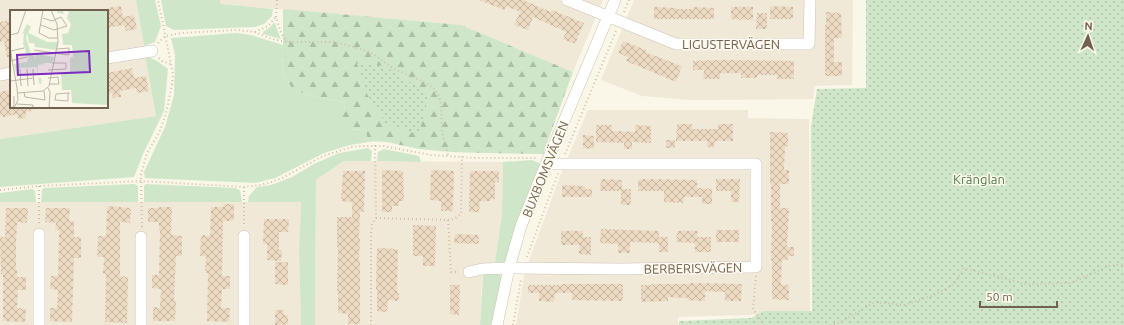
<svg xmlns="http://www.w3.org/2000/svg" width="1124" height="325" font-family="Ubuntu,sans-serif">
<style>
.residential{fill:#f1e9d7;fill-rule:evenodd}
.green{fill:#cfe7c8}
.forest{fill:url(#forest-firs)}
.park{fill:url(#park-dots)}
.building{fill:url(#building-cross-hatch)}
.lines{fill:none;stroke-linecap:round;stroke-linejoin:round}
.minor-casing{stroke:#ccc0af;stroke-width:12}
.path{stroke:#d2bea5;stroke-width:2;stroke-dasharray:1 3;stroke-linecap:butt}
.minor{stroke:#fff;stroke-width:11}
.labels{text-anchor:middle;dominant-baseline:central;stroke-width:3;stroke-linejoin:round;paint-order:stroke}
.street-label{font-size:13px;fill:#72614e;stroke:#fdfaee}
.park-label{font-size:13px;fill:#517c4b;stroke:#fdfaee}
.inset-road{fill:none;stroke:#c0b6a5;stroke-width:1}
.view{fill:#7b2cbf;fill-opacity:0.15;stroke:#7b2cbf;stroke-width:2}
.inset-edge{fill:none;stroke:#72614e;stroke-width:2}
</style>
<defs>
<pattern id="forest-firs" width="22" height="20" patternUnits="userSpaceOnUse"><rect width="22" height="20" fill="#cfe7c8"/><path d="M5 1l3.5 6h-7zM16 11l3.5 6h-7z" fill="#acbfa5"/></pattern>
<pattern id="park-dots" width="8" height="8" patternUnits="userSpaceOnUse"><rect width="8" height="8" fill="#cfe7c8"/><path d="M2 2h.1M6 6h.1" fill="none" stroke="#acbfa5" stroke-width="1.8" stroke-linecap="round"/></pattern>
<pattern id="building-cross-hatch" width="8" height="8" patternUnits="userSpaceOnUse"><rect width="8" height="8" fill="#eddac2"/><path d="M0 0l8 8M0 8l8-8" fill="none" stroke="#c4b4a0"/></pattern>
</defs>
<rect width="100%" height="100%" fill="#faf6e8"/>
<!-- residential -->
<g class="residential">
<path d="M 0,0 L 136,0 L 156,116 L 0,139 ZM 11,11 L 107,11 L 107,107 L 11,107 Z"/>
<polygon points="220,0 603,0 573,72 461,25 220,4"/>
<polygon points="634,0 853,0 852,85 815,86 813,99 691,100 642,96 601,80"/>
<polygon points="588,110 748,110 748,118 809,119 810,313 678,317 678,325 516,325 524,276 531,255 562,171"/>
<polygon points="344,161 503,162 502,214 495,262 486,263 482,278 480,325 315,325 316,180"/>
<polygon points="0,202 301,202 299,251 301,325 0,325"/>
</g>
<!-- green -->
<g class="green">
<polygon points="136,0 155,0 161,26 155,42 144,46"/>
<polygon points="161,0 220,0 221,4 273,9 272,16 264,24 255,27 174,30 166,26"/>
<polygon points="274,23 275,23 278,32 281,39 263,34 263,32 269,28"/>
<polygon points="237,33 251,35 283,45 282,73 294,91 345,103 344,110 347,129 365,130 369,142 350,145 324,153 275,178 255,183 145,178 144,172 165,127 174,95 175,55 171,38"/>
<polygon points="145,55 157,61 168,69 164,111 143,154 134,177 0,187 0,139 156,116"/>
<polygon points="368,148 372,151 371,161 344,161 316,180 315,325 301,325 299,251 301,202 248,202 249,196 257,187 271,185 292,177 314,164 339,153"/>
<polygon points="384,149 419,156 421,162 377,161 378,152"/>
<polygon points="532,160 541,164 504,264 495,262 502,214 503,162"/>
<polygon points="134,184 138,186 138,202 41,202 42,190 44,188"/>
<polygon points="146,184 235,188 240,190 242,202 144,202 144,186"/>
<polygon points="32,189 35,191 36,202 0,202 0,193"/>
<polygon points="483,274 498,274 502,276 491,325 480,325"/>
</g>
<!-- forest -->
<path class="forest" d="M 283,9 L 461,25 L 573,72 L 543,154 C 502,153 460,154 420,149 C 403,147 385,139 369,142 L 365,130 L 347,129 L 338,118 L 344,110 L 345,103 L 294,91 L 282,73 L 283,45 Z"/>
<!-- park -->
<g class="park">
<polygon points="866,0 1124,0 1124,325 679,325 679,321 751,318 764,311 812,311 811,127 817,89 866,88"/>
<polygon points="357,63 384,66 428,93 419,135 386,124 365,91"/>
</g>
<!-- building -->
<g class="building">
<polygon points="479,0 523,0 551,12 552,10 584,23 575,44 563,39 566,32 533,17 528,30 514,25 520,12 506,6 504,10"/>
<polygon points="121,6 123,17 134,15 137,29 126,31 124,25 107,28 107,8"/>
<polygon points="770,6 793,7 793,19 770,19"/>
<polygon points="654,7 676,8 676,9 693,9 693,7 714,8 714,19 654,19"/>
<polygon points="731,7 753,7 753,20 731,19"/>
<polygon points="826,12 841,13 842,38 834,38 834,62 842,62 842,76 825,76 825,25 826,25"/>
<polygon points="757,13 767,13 767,29 756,29"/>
<polygon points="11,20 11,57 7,57 4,41 0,42 0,22"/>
<polygon points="623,41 646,50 645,52 682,66 676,82 626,61 628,57 618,53"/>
<polygon points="720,60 794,61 794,79 777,79 777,75 757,75 757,78 741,78 741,73 720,73 720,79 703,79 704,70 693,70 693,61"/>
<polygon points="132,68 134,78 146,76 149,91 137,93 136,88 120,91 121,97 113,98 112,93 107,94 107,73"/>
<polygon points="11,90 11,107 32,107 32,111 26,112 26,118 18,119 18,114 3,117 3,115 0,116 0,92"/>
<polygon points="677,124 692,124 692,129 718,129 718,124 733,124 733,141 715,141 714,148 707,147 707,141 676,141"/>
<polygon points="596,125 612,125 612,131 635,132 635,125 651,126 651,143 632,142 632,149 624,149 624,143 596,142"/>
<polygon points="770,132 788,133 788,147 785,146 784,170 789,170 789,184 780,184 780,208 789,208 787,247 794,247 794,256 788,256 788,260 782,260 781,285 789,285 789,300 772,299 772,260 771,260 772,222 771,222 771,184 770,184"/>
<polygon points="583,135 594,136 594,149 583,148"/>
<rect x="666" y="140" width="9" height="8"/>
<polygon points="382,170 403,171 404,201 399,201 399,206 392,206 392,212 382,212"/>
<polygon points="431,170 454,171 453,211 441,211 441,201 430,200"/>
<polygon points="343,171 365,171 364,212 360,212 359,239 360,239 359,260 360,260 360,324 348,324 348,314 338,313 338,291 337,291 338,247 337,247 337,217 352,217 352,202 341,201"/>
<polygon points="470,171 499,171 499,182 495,182 495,199 491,199 491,201 480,201 479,212 469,212"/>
<polygon points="601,179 622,180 622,189 631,189 631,205 621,205 621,191 600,191"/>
<polygon points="638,179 697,180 697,188 712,189 712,204 702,204 702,197 684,197 683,203 664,202 664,191 638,191"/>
<polygon points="716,179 740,179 739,202 731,202 731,191 716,191"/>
<polygon points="562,185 585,186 585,189 592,189 592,197 562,197"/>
<polygon points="224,204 234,204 234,221 223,221 222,276 230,276 230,289 222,289 221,308 230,308 229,322 207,321 208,273 205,273 206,256 200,256 201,235 210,236 211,207 223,207"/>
<polygon points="107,206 131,208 130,223 120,222 120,276 128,277 127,323 105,322 106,274 103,274 104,257 97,257 98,236 106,236"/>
<polygon points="160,207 172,207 171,235 182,236 182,256 176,256 174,301 176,301 175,321 153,321 153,307 160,308 161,289 152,288 152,275 159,275 160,231 159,231 159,222 148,222 148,208 159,208"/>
<polygon points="6,208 28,208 27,223 17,222 16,245 16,269 17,269 17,277 26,277 26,290 18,290 17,308 26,309 25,322 3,321 3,274 1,274 0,237 5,237"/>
<polygon points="46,208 70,208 69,221 74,221 74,237 81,237 81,258 74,258 72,322 50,321 50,308 57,308 58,290 50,289 51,276 58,276 59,230 55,230 56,223 45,222"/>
<polygon points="264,219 289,219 288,232 279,232 279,250 282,250 281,261 267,260 267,244 263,244"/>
<polygon points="413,225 436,226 435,266 423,266 423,256 413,256"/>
<polygon points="601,229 659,231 659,243 630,242 630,253 618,253 618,244 600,243"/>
<rect x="716" y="230" width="23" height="12"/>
<polygon points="561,231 583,231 583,237 591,237 591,255 579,254 579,245 561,245"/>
<polygon points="677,231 698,231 697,237 711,237 711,252 695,252 695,243 676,242"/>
<polygon points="455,234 479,235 479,244 454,243"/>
<rect x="659" y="237" width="9" height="15"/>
<polygon points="377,248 398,249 397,293 399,293 399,301 388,300 387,312 377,311 377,289 376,289"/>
<polygon points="275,262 288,262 288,285 275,284"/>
<polygon points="689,283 742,284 741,301 725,301 725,292 705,291 705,301 688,300 688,298 668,297 668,301 641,302 641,285 652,285 652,284 689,284"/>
<polygon points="562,284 623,284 623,301 572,300 572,293 555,293 554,302 539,301 539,293 528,293 528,285 562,285"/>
<polygon points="450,285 460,285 459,315 450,314"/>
<polygon points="275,310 284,310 284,315 288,315 288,324 275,325"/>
</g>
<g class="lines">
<!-- minor casing -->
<g class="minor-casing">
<g id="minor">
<polyline points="567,0 676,44 809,44 810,0"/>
<polyline points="107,58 152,51"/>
<polyline points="0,75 11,73"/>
<polyline points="39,234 39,325"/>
<polyline points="244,236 244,325"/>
<polyline points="469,272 482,269 509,268 621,269 756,267 756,164 546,164"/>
<polyline points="141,325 141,237"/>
<polyline points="497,325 509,268 521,226 546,164 615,0"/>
</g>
</g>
<!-- path -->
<g class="path">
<polyline points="277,0 276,17 281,33 287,42"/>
<polyline points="624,12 629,0"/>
<polyline points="255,32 268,26 276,17"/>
<polyline points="158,43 165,36 181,33 237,30 255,32 272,39 287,42 334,42 343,44 364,50 373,54 394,69 420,80 435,89 438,94 441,103 442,131 448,155"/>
<polyline points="159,58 162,61 171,64"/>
<polyline points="565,154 616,31"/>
<polyline points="39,186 39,225"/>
<polyline points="244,187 244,225"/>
<polyline points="0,190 39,186 141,181 244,187 261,185 271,182 282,178 323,156 352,147 361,146 383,146 431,155 475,158 537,158"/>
<polyline points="376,218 448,220 454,219 461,214 462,156"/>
<polyline points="448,220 451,272 459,272"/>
<polyline points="142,227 141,175 147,153 159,133 166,114 172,84 173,75 171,64 158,0"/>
<polyline points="527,257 558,173"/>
<polyline points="756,276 753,309 764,325"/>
<polyline points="371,325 371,236 372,224 376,218 375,145"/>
<polyline points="513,325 521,279"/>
<polyline points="830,325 841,322 875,302 904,305 934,295 954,284 964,268 1026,284 1071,283 1109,266 1124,264"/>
</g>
<!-- minor -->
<use href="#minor" class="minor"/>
</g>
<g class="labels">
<!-- street labels -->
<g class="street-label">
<text x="731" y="44">LIGUSTERVÄGEN</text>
<text transform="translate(545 169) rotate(-68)">BUXBOMSVÄGEN</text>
<text transform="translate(693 268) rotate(-1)">BERBERISVÄGEN</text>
</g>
<!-- park labels -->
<g class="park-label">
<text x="979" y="179">Kränglan</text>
</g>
</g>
<!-- overview -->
<g transform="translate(10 10)">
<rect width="98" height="98" fill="#faf6e8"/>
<path d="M 17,14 L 21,17 L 16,27 L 21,44 L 34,54 L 28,55 L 28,68 L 31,68 L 32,74 L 29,73 L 27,57 L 7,58 L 7,68 L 4,54 L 17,52 L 18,48 L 13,34 L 14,23 L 12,24 Z" fill="#cfe7c8"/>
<path d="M 17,22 L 37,32 L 48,32 L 47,40 L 25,37 L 24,33 L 19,33 ZM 25,44 L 44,47 L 42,53 L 31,53 L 26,50 Z" fill="#cfe7c8"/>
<path d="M 46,0 L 98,0 L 98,95 L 62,93 L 61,80 L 52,80 L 51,63 L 60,62 L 60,48 L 63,47 L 62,35 L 53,35 L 52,24 L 58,23 L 61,14 L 57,8 L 59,2 L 54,0 L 53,4 L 48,3 Z" fill="#cfe7c8"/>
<path class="inset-road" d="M 33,0 L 29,23 L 39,28 L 48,28M 31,15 L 44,20 L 57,16 L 51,7 L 42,11 L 33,8M 0,25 L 8,23 L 16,0M 0,38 L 7,78 L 8,90 L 4,98M 24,40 L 59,45 L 59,38 L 47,39M 1,41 L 14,38M 0,51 L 17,47M 10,59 L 11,76M 17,59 L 18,76M 23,59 L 24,75M 38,60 L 56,59 L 56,53 L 42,53M 38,68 L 48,67 L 49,74 L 39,74M 0,71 L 24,68M 38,78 L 40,82 L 39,98M 14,82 L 15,87 L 35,90 L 34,81M 7,83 L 33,81 L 39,76 L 48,32 L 47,14 L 41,0M 58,83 L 58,91 L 45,90 L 46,84 L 58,83 L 60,83M 7,94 L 23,95 L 23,98M 2,98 L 4,95 L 4,86"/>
<path class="view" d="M 79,41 L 80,62 L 8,65 L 7,45 Z"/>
<rect width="98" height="98" class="inset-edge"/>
</g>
<!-- north arrow -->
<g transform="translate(1088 36) rotate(3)" stroke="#fdfaee" stroke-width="3" paint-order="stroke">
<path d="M0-3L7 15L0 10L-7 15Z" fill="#72614e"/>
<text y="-6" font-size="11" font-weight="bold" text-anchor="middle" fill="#72614e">N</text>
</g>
<!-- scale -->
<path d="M980 301v6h77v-6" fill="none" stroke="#72614e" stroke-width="2"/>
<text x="986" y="301" font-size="12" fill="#72614e" stroke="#fdfaee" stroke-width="3" paint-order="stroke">50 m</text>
</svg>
